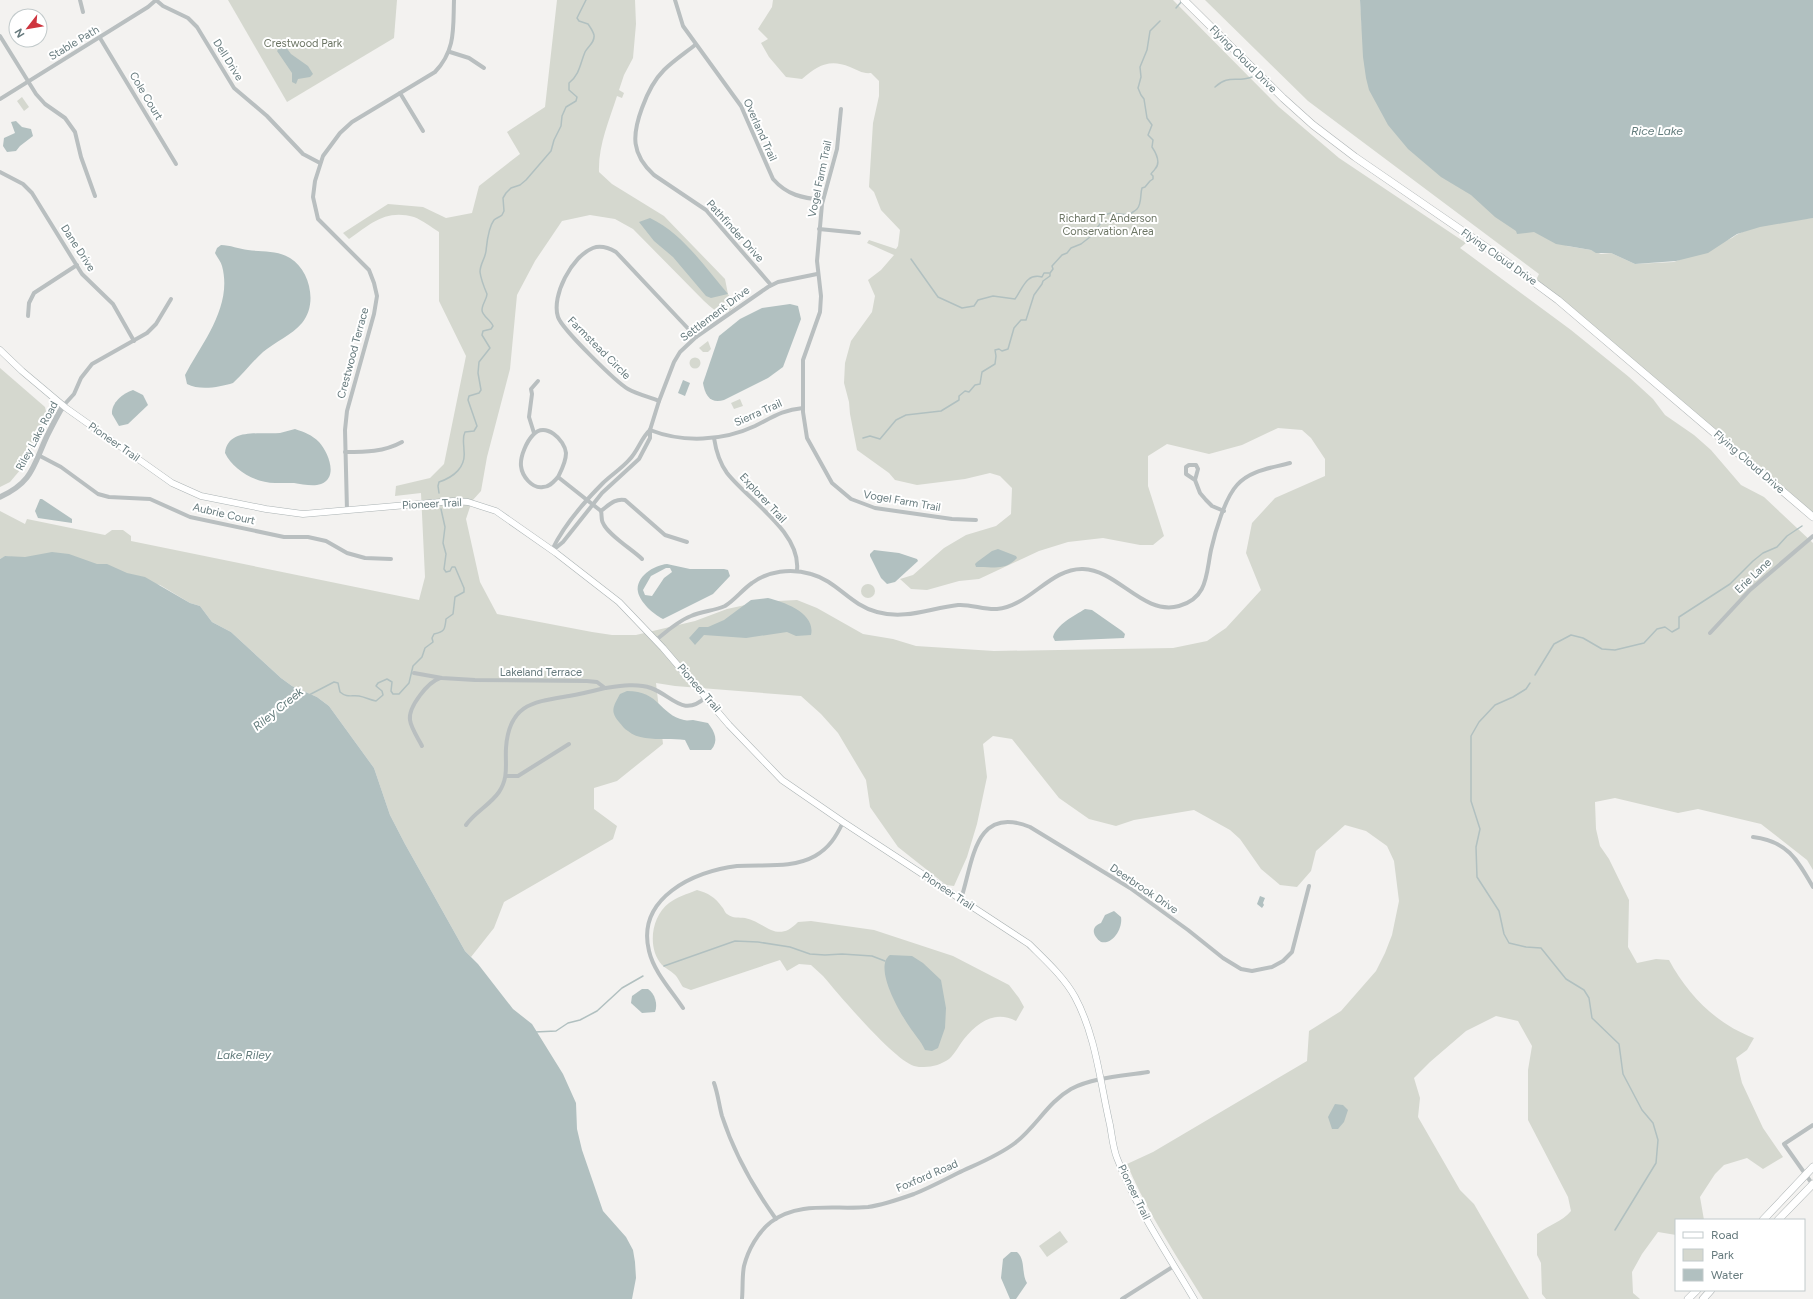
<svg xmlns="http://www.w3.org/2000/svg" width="1813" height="1299" font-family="Figtree,sans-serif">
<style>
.green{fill:#d5d8cf}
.water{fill:#b1c0c0;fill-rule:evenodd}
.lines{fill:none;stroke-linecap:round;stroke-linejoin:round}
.stream{stroke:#b1c0c0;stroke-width:1.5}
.secondary-casing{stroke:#abb3b4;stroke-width:7}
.primary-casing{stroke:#adb3b4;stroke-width:8}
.minor{stroke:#b9bfc0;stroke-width:4}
.tertiary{stroke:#b9bfc0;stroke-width:5.5}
.secondary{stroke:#fff;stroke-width:6}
.primary{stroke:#fff;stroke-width:7}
.labels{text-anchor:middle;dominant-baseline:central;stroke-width:4;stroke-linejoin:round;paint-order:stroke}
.street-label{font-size:11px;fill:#667a7d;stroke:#fff}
.park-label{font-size:11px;fill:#6c7564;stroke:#fff}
.water-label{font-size:12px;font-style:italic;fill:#627b7b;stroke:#fff}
</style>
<rect width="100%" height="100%" fill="#f3f2f0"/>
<!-- green -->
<g class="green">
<polygon points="228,0 397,0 394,38 287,102"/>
<path d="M 557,0 L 635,0 L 636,24 L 633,58 L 624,75 L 619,90 L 624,93 L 622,98 L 617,96 C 609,121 598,146 599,172 L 612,184 L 664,216 L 725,279 L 728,294 L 735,306 C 723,319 715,311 704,301 L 633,229 L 615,219 L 590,215 L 562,221 L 535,261 L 517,295 L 510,369 L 487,457 L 481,491 L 472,501 L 466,519 L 480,582 L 497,614 L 592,632 L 612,635 L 636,635 L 695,621 L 727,609 L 759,602 L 797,600 L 817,608 L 863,634 L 893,639 L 916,646 L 994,651 L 1173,648 L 1207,641 L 1226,628 L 1261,590 L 1246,553 L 1252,523 L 1275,498 L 1325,476 L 1325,459 L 1311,438 L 1302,430 L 1278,428 L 1242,445 L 1209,454 L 1167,444 L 1148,456 L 1148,486 L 1164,536 L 1153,545 L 1140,545 L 1103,538 L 1068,542 L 1039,551 L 979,579 L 959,581 L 927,590 L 911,589 L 900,579 L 913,575 L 944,548 L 966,535 L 996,526 L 1011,514 L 1012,488 L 1000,476 L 990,473 L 965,479 L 917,485 L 895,480 L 889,473 L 857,450 L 850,414 L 849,402 L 844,383 L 845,363 L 851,341 L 872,312 L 875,296 L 868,280 L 881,270 L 894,255 L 867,243 L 869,240 L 896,249 L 898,246 L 900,230 L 881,210 L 874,192 L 869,187 L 873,123 L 879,96 L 879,81 L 871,73 C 863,74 857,70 850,67 C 829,58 817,66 802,79 L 786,77 L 769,57 L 761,43 L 768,39 L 758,29 L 772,7 L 773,0 L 1173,0 L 1279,107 L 1339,158 L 1466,243 L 1460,248 L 1571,330 L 1629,377 L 1653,399 L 1665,415 L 1694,435 L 1711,450 L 1741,485 L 1764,497 L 1813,543 L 1813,870 L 1807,860 L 1761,824 L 1698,809 L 1678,813 L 1615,798 L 1595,802 L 1596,829 L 1600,846 L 1609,859 L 1629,900 L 1628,947 L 1637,963 L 1656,959 L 1669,960 C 1688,995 1716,1024 1754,1038 L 1747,1050 L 1736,1058 L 1742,1083 L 1763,1128 L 1783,1157 L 1763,1169 L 1747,1158 L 1724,1165 L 1715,1174 L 1700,1197 L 1704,1220 L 1676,1220 L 1676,1235 L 1658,1232 L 1642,1254 L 1632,1272 L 1633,1293 L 1640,1299 L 1546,1299 L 1542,1294 L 1541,1263 L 1537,1255 L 1537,1234 C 1548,1225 1562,1222 1571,1211 L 1568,1197 L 1528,1120 L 1528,1070 L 1532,1046 L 1518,1021 L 1496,1016 L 1466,1031 L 1430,1062 L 1414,1078 L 1420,1098 L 1418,1117 L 1460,1190 L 1474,1204 L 1529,1299 L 1203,1299 C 1176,1255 1147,1212 1127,1164 L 1153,1152 L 1307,1061 L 1309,1031 L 1341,1011 L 1376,971 L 1385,953 L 1392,935 L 1399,901 L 1394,861 L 1387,846 L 1366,831 L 1345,825 L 1316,851 L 1311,871 L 1297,887 L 1280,885 L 1261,869 L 1240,839 L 1230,830 L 1194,810 L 1134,820 L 1116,826 L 1089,819 L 1059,798 L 1012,739 L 993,736 L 983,744 L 987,777 L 977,824 L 967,857 L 954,886 L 946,885 L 898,847 L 870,807 L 866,780 L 838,733 L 821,714 L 801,696 L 675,686 L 656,683 L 663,744 L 617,781 L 594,788 L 594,809 L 617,826 L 613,839 L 504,902 L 494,928 L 471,957 L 465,951 L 405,844 L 390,815 L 374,768 L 329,706 L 317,697 L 292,686 L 281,678 L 231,632 L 212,622 L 200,606 L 190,603 L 160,585 L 6,556 L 0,559 L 0,511 L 25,524 L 27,519 L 105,535 L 112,530 L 123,530 L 131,536 L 131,541 L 419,600 L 425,577 L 421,493 L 395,496 L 396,486 L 430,478 L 444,464 L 466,356 L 439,301 L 439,232 C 431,227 422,220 414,217 C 385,209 371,224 349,239 L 343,233 L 388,204 L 423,207 L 446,218 L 472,213 L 479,186 L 520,154 L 507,132 L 545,107 Z"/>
<path d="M 1205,0 L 1360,0 L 1362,28 L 1567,246 L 1591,250 L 1601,254 L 1611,253 L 1635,264 L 1674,262 L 1732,238 C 1747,225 1793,220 1813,218 L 1813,518 L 1535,282 L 1539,274 L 1308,101 Z"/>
<polygon points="22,97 29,107 24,111 17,101"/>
<polygon points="708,341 711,349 708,352 703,352 699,348"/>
<circle cx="695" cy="363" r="5.5"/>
<polygon points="0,368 45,407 47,416 26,463 10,482 0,487"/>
<polygon points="740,399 743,406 734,409 731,403"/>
<circle cx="868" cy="591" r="7"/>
<path d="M 697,890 C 708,893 715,897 722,907 C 724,909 725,913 727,914 C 733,919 739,917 745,918 C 767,923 777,944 798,922 L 811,921 L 874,930 L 953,956 L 1009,985 L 1019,998 L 1024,1007 L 1016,1021 C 995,1010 978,1022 964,1039 C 959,1045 955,1054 949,1059 C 942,1064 933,1067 924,1067 C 921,1067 917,1067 914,1066 C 893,1059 840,996 823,976 L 811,965 L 799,964 L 787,971 L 780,960 L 691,990 L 683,987 C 680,983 678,977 674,974 C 671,971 665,968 662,965 C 647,948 651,917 669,903 C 677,897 687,894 697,890 Z"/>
<polygon points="1060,1231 1068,1242 1047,1257 1039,1246"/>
</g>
<!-- water -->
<g class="water">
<polygon points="1360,0 1813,0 1813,218 1760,227 1737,234 1708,253 1676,261 1635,264 1611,253 1596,253 1591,250 1556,244 1534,232 1517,234 1516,231 1495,217 1471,195 1441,177 1408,149 1388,125 1369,90 1366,78 1363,57"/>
<polygon points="283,43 291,54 308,66 313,74 310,77 298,79 296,84 292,82 292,73 277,51"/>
<polygon points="16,121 22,127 31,129 33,136 20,146 16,151 7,152 3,146 4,138 15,133 11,122"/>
<path d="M 650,218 C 682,233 705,267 728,294 L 711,298 L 706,296 L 673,257 L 654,241 L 639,222 Z"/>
<path d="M 221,245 C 230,245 239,249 248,250 C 262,252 277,250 290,258 C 310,270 318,304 302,323 C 292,335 275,342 263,352 C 252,362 244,373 233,383 C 220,387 200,391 187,384 L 185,375 C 202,343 233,306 222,266 C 221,262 217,257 215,253 L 217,248 Z"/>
<path d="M 790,304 L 798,306 L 801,319 L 783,367 L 768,378 L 724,400 C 711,404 705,396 703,383 L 719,336 L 740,319 L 762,308 Z"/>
<polygon points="683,380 690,383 685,396 678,393"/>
<path d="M 133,390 L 143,395 L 148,405 L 128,424 L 119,426 L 112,414 C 111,403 123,393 133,390 Z"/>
<path d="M 295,429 C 304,432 312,435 319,442 C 328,452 339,477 321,484 C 313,487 302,484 294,483 C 287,483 282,483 275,483 C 256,483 233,470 225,453 C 228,427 261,435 280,433 C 285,432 290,430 295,429 Z"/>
<polygon points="40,499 42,499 72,519 72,523 38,518 35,511"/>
<path d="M 998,549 L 1016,556 L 1017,558 C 1004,572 992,566 976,567 L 975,564 L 977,562 L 992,551 Z"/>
<polygon points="874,550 899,553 917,559 918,561 895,582 887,584 881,578 870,556 870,554"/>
<polygon points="52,552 69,554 97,564 107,564 127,573 145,577 190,603 200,606 212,622 231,632 281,678 292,686 317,697 329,706 374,768 390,815 405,844 465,951 478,964 513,1009 532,1024 563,1074 576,1103 577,1129 582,1150 603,1211 626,1237 633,1250 635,1262 636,1278 632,1299 0,1299 0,559 5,556 25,557"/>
<path d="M 667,564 L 690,569 L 724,569 L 728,570 L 730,576 L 713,594 L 663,619 C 653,614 640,602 638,592 C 635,577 654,565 667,564 ZM 666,568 L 670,568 L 672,572 L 664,578 L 652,596 L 645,595 L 643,590 L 651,576 Z"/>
<path d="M 768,598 C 784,602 816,613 811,635 L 796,636 L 787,632 L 746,638 L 704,635 L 695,645 L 689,638 L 699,627 L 708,627 L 724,620 L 751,600 Z"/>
<path d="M 1085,609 L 1092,610 L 1122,631 L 1125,634 L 1124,638 L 1055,641 L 1053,637 C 1057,624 1074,616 1085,609 Z"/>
<path d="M 627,691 C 660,691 660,715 684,720 C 687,721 690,720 693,720 C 698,721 703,722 708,723 C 715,732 719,741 711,750 L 690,750 L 685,740 C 668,737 642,743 628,731 C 624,729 622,725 619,722 C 610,711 613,707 620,694 Z"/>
<polygon points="1260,896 1265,898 1263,903 1264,905 1262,908 1257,904"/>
<path d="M 1114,911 L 1121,917 C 1123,928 1113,945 1101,942 C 1093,936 1090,927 1101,923 L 1105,915 Z"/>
<path d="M 890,955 L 912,956 L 923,963 L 941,980 L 946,1008 L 945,1028 L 938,1048 L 932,1051 L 925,1050 C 921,1041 914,1034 909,1026 C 900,1013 873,967 890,955 Z"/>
<path d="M 642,989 L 648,989 C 655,994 658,1004 655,1012 L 642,1013 L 631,1003 L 632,996 Z"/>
<polygon points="1335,1104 1343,1105 1348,1110 1344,1122 1338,1129 1332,1129 1328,1117"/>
<path d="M 1011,1252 L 1017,1252 C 1026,1260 1021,1273 1027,1283 L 1016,1299 L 1010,1299 L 1001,1278 L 1003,1259 Z"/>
</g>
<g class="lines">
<!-- stream -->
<g class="stream">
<polyline points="1176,8 1182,1"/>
<path d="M 1215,87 C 1229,74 1236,83 1252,77"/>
<path d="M 911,259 L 938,297 L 962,308 L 974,306 L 978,300 L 993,296 L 1015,299 C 1023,288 1026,273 1042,277 L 1044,273 L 1049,273"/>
<path d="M 863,438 L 870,436 L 880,439 L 896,420 L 906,415 L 941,411 L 959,400 L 959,396 L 965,391 L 969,392 L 975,385 L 980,384 L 982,372 L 995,364 L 996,356 L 995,350 L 999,349 L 1002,351 L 1008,349 L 1014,328 L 1021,320 L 1026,320 L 1034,295 L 1042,284 L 1043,281 L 1050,276 L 1050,273 L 1053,269 L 1052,266 L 1062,255 L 1067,253 L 1071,248 L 1081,244 L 1090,237 L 1100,224 L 1104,215 L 1111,213 L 1129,215 C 1132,212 1134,212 1137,209 C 1142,204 1140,194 1142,188 L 1145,187 L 1150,181 L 1153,179 L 1153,176 L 1151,174 C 1152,172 1154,171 1155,169 C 1161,163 1156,153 1152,147 L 1153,140 L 1148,135 L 1152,125 L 1147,118 L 1144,99 L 1141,95 L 1138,88 L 1141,77 L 1140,67 L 1147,50 L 1150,31 L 1160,21"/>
<path d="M 439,493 L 438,486 L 439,482 C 454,477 466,467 464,451 C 464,444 462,438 465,432 L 474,431 L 477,426 L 468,400 L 469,396 L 479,393 L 481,390 L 478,373 L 479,362 L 490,348 L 482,335 L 483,331 L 491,329 L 493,326 C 491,320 482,316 482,310 C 482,304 487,299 487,294 C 484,287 481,280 480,272 C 480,264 485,259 486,251 C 487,242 488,228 494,220 C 496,218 500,217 502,215 L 504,211 L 503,198 L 506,193 L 511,188 L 520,185 L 526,180 L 551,151 L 554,140 L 561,126 L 562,116 L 566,107 L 576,101 L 577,97 L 569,90 L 569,83 C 580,74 580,64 585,52 C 588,46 595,43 594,35 C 593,31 590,27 588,24 L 579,21 L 577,18 L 586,0"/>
<polyline points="1535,675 1554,644 1571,635 1583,638 1602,649 1615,650 1644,643 1657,629 1665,627 1672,632 1679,628 1679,617 1730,584 1753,561 1763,553 1777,547 1787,536 1802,526"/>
<polyline points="1530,683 1526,689 1513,697 1495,705 1479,722 1471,736 1471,801 1480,829 1476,847 1477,877 1499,911 1504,934 1509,943 1526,947 1541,948 1566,979 1584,990 1589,998 1592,1018 1619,1044 1623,1074 1642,1110 1653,1123 1658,1140 1656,1163 1615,1230"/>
<path d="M 309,695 L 334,682 L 338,683 L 340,692 C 347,698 351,695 359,696 C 365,697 370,700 376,701 L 383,695 L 382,691 L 376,686 L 378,683 L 387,679 L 392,682 L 391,691 L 393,694 L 399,694 L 409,683 L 413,666 L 422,657 L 425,648 L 433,642 L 432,638 L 434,634 C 445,632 445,629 446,619 L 453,614 L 455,597 L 464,592 L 464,588 L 455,567 L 452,567 L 450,571 L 446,572 L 444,569 L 446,554 L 443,543 L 445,527 L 441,509"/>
<polyline points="664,966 735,941 758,942 790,947 810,954 825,955 842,954 872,956 885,961"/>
<polyline points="535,1032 556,1031 568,1023 580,1020 597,1011 622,988 643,976"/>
</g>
<!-- secondary casing -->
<g class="secondary-casing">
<path id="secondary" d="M 0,350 L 22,371 L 66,408 L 172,483 L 201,496 L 266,509 L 303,514 L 453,501 L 468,502 L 496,511 L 556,553 L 619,602 L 663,648 L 729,725 L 782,780 L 843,822 L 1029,944 C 1045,960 1064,977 1075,997 C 1096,1036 1100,1082 1110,1125 C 1112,1136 1113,1148 1117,1158 C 1136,1208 1167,1253 1194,1299"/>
</g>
<!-- primary casing -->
<g class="primary-casing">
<g id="primary">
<polyline points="1184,0 1283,98 1313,125 1355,157 1496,254 1558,300 1813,517"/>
<polyline points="1763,1220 1813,1167"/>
<polyline points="1778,1220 1813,1184"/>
<polyline points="1688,1299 1697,1290"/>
<polyline points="1703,1299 1711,1290"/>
</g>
</g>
<!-- minor -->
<g class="minor">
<polyline points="80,0 83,12"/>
<polyline points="156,0 163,6 188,18 197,27 234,88 267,116 303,154 320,163"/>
<path d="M 675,0 L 683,26 L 741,106 L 773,179 C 787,195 802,198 823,200"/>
<polyline points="0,36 36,94 45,104 65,118 75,132 81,157 95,196"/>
<polyline points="100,38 176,164"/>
<path d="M 695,45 C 685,53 673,61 664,70 C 653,81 647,94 642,108 C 632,135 631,154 654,175 L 706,210 L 771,285"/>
<polyline points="450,52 469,58 484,68"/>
<polyline points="400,93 423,131"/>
<polyline points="0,99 148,7 156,0"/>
<polyline points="841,109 837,149 822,204 817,261 821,296 820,312 803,360 803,412 807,438 832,483 851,499 875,508 952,519 976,520"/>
<polyline points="0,172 23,184 32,193 82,274 113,304 134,341"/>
<polyline points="819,229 859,233"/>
<polyline points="28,316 29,303 34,293 77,265"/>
<path d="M 659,401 C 649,397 637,394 628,389 C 616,382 562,329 558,317 C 551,296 572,256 593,248 C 601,245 609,248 616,252 L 696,337"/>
<polyline points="63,406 74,394 81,378 92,364 147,333 156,324 171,299"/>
<path d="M 650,430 C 683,443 723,441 755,426 C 773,417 782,410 803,408"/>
<polyline points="534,433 529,417 532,394 531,389 538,381"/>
<path d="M 714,438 C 716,451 719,462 727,473 C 748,500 801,532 797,570"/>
<path d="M 345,452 C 365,452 384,452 402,442"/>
<polyline points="40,456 61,467 98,494 109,497 150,499 190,517 284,537 308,537 326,541 347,553 365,558 391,559"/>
<path d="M 558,477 C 562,469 566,462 566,453 C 565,440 545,421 533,435 C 527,441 520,456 521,466 C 522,476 532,489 543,487 C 550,487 554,481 558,477 L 601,511"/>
<polyline points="1195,480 1198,469 1196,465 1189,465 1186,467 1186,474 1195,480 1200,493 1206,500 1212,506 1224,511"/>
<path d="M 347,510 L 345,430 L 347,411 L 374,314 L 377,296 L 374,283 L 369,270 L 318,219 L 313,197 L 315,181 L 323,156 L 340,133 L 352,122 L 435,72 C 456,50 453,28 454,0"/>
<path d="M 552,550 C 564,525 584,502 603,483 C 611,475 621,469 629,460 C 638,451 641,438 650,430"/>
<polyline points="552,551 563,542 602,493 639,459 650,438 650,430 659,401 674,362 680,352 696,337 768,287 778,282 817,274"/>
<path d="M 642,559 C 633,550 608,535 603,523 C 601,520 602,515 601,511 C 609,505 615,498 625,500 L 665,535 L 687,542"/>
<polyline points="1710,633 1750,590 1813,536"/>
<path d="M 656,640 C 667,631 678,621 691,616 C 702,611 714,611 725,606 C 735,600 742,590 752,583 C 768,571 791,568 811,574 C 837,581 850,605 877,612 C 906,620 930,608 958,605 C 971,604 984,610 997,609 C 1030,606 1050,568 1083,569 C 1118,570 1143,616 1179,606 C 1208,598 1206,574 1211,550 C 1215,532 1225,498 1237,485 C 1250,470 1272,468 1290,463"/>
<path d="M 414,673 L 442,678 L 475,680 L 587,681 L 597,682 L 605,688 C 619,686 637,683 651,688 C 673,696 683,718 706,697"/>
<path d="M 422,746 C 418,738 411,728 410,720 C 408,707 428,682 440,678"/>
<polyline points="506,776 518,776 569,744"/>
<path d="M 466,825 C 475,812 490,805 499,792 C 509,777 505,764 506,748 C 509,704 533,702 569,696 C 581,694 593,691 605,688"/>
<path d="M 1753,837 C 1787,841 1797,859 1813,887"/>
<path d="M 961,899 C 973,863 974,804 1030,827 L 1130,888 L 1188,930 L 1223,958 L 1241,969 L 1252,971 L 1272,967 L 1283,961 L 1292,952 L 1309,886"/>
<path d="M 683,1008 C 671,990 654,972 649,951 C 636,898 694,871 737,866 C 762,864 792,869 815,856 C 829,848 836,837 843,822"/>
<path d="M 714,1083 C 718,1094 719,1105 722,1116 C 734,1153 753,1187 776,1219"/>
<polyline points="1813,1125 1784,1144 1813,1185"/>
<path d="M 742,1299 C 743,1288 742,1276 744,1266 C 748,1250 758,1232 771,1222 C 799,1201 835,1210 868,1207 C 883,1205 900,1199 914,1194 C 929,1188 944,1180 958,1173 C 977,1164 998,1156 1015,1143 C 1036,1127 1048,1102 1071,1089 C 1094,1077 1124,1076 1148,1072"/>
<polyline points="1122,1299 1174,1266"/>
</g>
<!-- tertiary -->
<path class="tertiary" d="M 0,497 C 33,482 33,466 47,436 C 52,426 57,416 63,406"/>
<!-- secondary -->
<use href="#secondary" class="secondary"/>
<!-- primary -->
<use href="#primary" class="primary"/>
</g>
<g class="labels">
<!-- street labels -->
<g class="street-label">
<text transform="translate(74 43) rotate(-31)">Stable Path</text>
<text transform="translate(1243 59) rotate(45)">Flying Cloud Drive</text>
<text transform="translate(228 60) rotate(58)">Dell Drive</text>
<text transform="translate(146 96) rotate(59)">Cole Court</text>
<text transform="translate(760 130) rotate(66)">Overland Trail</text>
<text transform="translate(820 179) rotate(-78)">Vogel Farm Trail</text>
<text transform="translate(735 231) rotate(48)">Pathfinder Drive</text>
<text transform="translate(78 248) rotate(57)">Dane Drive</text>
<text transform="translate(1499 257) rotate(35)">Flying Cloud Drive</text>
<text transform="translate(715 314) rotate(-37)">Settlement Drive</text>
<text transform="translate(599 348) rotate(45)">Farmstead Circle</text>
<text transform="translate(353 353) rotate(-75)">Crestwood Terrace</text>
<text transform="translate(758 413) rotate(-24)">Sierra Trail</text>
<text transform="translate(37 436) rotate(-62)">Riley Lake Road</text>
<text transform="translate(114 442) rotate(35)">Pioneer Trail</text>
<text transform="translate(1749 462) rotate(41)">Flying Cloud Drive</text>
<text transform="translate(763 498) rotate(47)">Explorer Trail</text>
<text transform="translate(902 501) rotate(10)">Vogel Farm Trail</text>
<text transform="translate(432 504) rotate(-3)">Pioneer Trail</text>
<text transform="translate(224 514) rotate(13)">Aubrie Court</text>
<text transform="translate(1753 576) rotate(-43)">Erie Lane</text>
<text x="541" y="672">Lakeland Terrace</text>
<text transform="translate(699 688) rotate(49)">Pioneer Trail</text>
<text transform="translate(1144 889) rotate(34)">Deerbrook Drive</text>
<text transform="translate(948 891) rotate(33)">Pioneer Trail</text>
<text transform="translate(927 1176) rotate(-23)">Foxford Road</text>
<text transform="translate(1134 1192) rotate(64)">Pioneer Trail</text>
</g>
<!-- park labels -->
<g class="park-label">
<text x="303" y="43">Crestwood Park</text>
<text x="1108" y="218">Richard T. Anderson<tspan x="1108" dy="13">Conservation Area</tspan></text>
</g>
<!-- water labels -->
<g class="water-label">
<text x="1657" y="131">Rice Lake</text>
<text transform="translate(278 709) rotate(-39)">Riley Creek</text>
<text x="244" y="1055">Lake Riley</text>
</g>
</g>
<!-- legend -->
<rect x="1675" y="1219" width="130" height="72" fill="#ffffff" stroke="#c2cacb"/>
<rect x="1683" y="1232" width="20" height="6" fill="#ffffff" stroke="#c2cacb"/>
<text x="1711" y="1239" font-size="12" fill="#667a7d">Road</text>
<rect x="1683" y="1249" width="20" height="12" fill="#d5d8cf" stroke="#c2cacb"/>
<text x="1711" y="1259" font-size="12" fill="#667a7d">Park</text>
<rect x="1683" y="1269" width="20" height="12" fill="#b1c0c0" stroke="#c2cacb"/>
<text x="1711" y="1279" font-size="12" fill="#667a7d">Water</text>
<!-- north arrow -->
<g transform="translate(28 28) rotate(239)"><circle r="19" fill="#ffffff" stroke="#c2cacb"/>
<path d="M0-3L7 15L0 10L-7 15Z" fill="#ce353f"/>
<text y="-6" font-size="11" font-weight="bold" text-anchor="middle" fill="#667a7d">N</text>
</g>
</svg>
